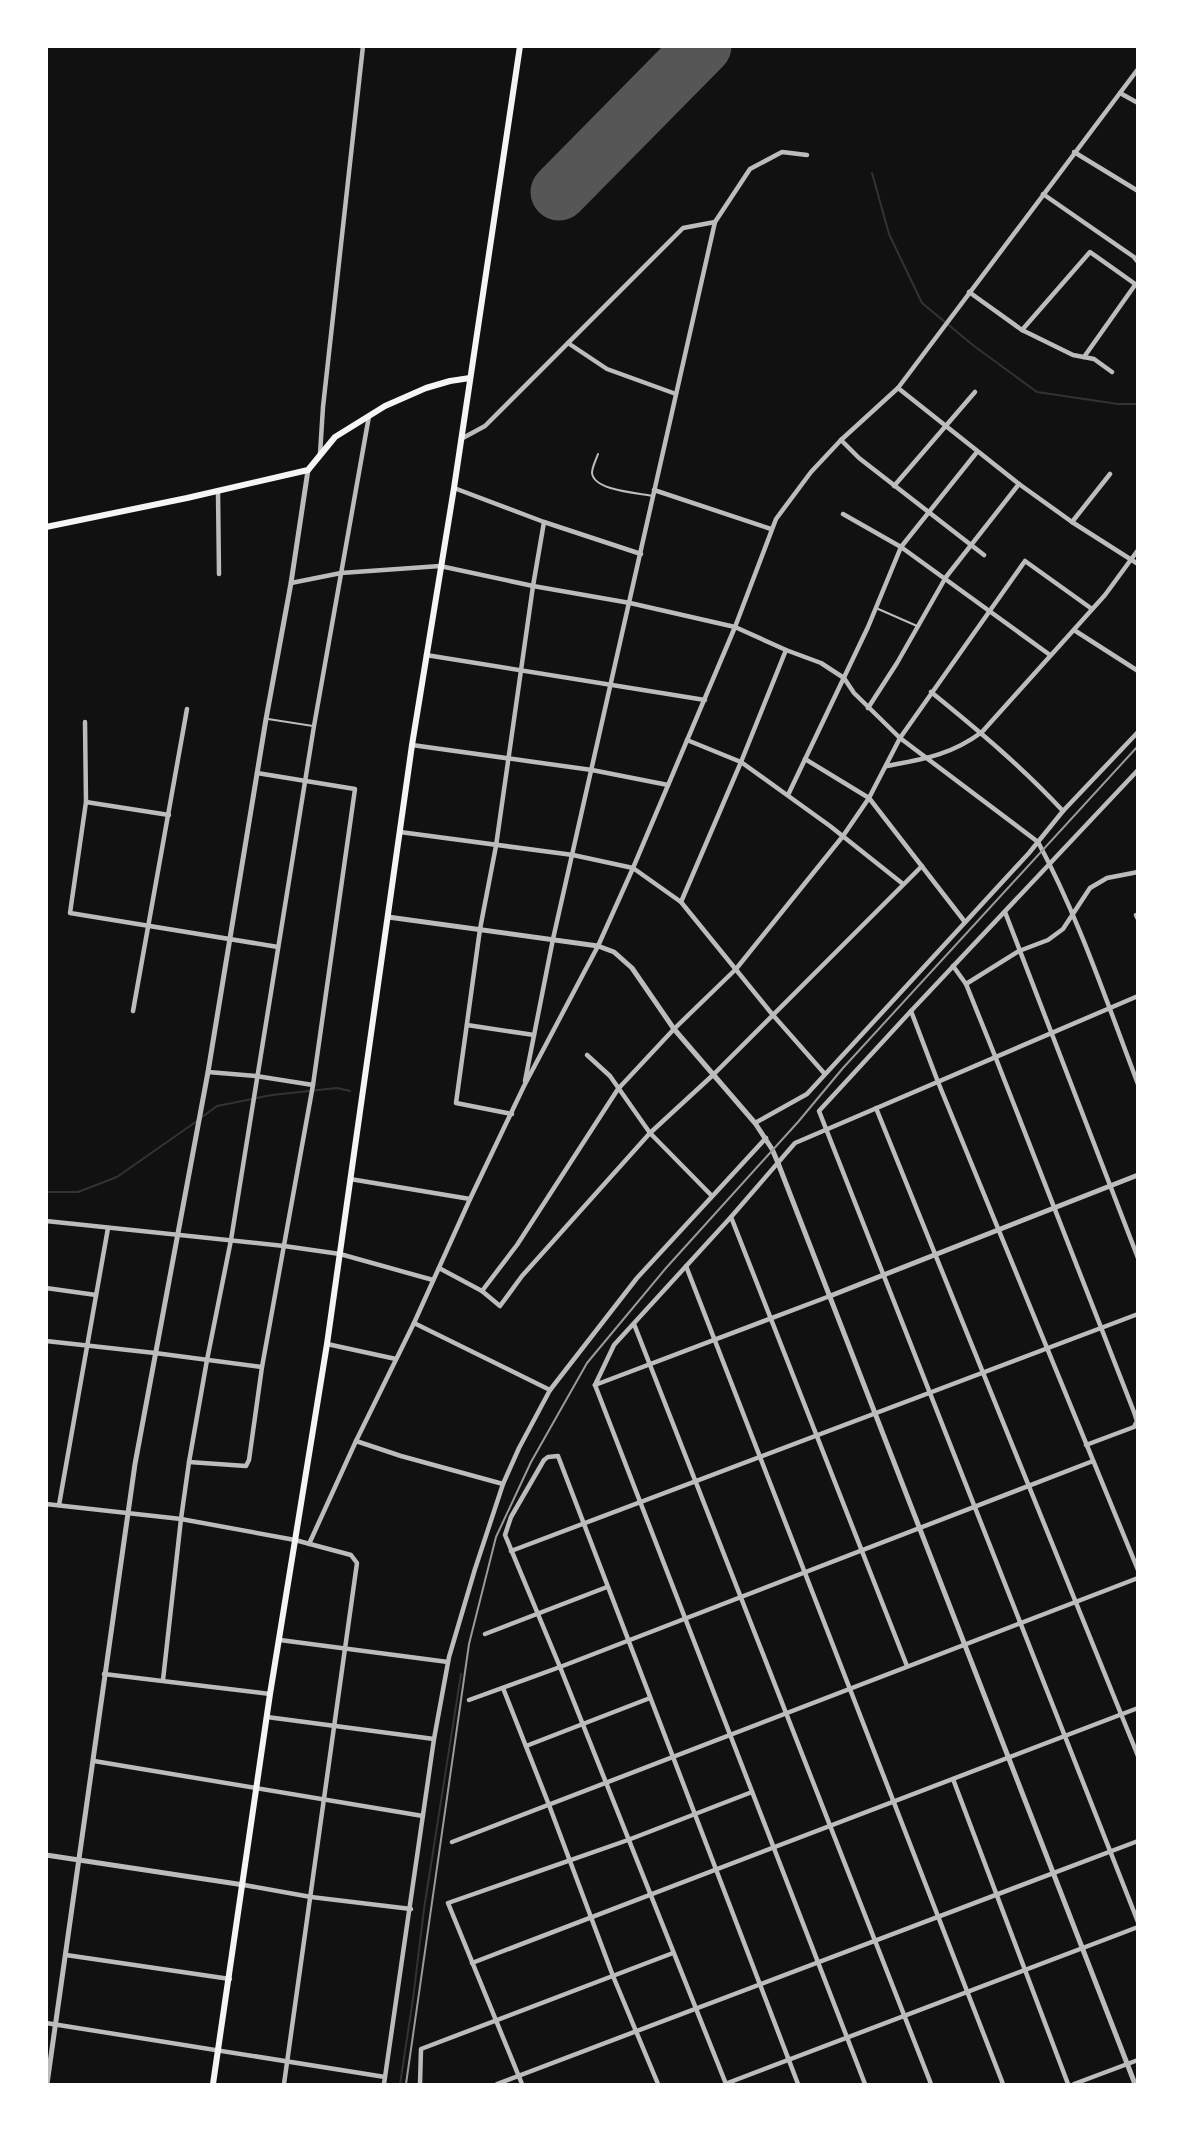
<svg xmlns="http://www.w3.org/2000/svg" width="1184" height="2131" font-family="'PT Sans Narrow',sans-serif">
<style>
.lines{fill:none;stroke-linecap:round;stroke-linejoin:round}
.stream{stroke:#333;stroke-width:2}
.runway{stroke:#565656;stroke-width:57}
.service{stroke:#bcbcbc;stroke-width:2}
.minor{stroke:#bcbcbc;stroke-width:4.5}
.tertiary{stroke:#bcbcbc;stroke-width:5}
.secondary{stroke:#f5f5f5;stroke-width:6}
.rail{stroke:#9a9a9a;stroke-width:2}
</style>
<rect width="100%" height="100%" fill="#111"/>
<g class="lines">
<!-- stream -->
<g class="stream">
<polyline points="872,173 889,234 922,303 974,346 1037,392 1118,404 1138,404"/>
<polyline points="202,1117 217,1106 272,1095 337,1088 350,1091"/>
<polyline points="46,1192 78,1192 117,1177 197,1121"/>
<polyline points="400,2084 413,1999 424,1909 461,1674"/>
</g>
<!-- runway -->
<polyline class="runway" points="559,192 703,46"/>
<!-- service -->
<g class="service">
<path d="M 598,454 C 596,460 592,467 592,473 C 594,491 639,493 653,496"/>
<polyline points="876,608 917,626"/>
<polyline points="268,719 313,726"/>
</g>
<!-- minor -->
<g class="minor">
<polyline points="1120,93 1138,103"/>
<polyline points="1074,152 1138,191"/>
<polyline points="1043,194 1134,257 1138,262"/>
<polyline points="969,292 1022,330 1073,355 1094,359 1112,372"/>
<polyline points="1022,330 1090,252 1138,286"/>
<polyline points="568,343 607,369 676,394"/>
<polyline points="1084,357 1135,285"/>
<polyline points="898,388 1019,484 1072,522 1138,564"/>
<polyline points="461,439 485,426 683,228 715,222"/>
<polyline points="841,440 859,458 984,555"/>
<polyline points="320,454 323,407 363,46"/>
<polyline points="894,486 975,392"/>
<polyline points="454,488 544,522 641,554"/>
<polyline points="654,490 771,529"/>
<polyline points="218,491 219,574"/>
<polyline points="843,514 901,547 1050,655"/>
<polyline points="1072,522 1110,474"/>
<path d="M 291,583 L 341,573 L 440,566 L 533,586 L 630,603 L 735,627 L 786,650 L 821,663 L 844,678 L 854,693 L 900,738 L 1038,842 C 1079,918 1107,1003 1138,1084"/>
<polyline points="1074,630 1138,671"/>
<polyline points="426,655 705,700"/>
<path d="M 931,692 C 978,730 1022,767 1063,811"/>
<polyline points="868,708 897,663 946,577 1019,484"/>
<polyline points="85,722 86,802 70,913 278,947"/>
<polyline points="687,740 741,762 830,826 903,884"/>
<polyline points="412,745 592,770 668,785"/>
<polyline points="805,759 869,798 965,922"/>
<path d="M 887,766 C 924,759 951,755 982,732 L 1105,595 L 1138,550"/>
<polyline points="1138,770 911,1011 819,1111 1138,1922"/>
<polyline points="788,795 868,627 901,547 977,452"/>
<polyline points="86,802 169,815"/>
<polyline points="400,832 573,855 633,868 681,902 772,1014 824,1073"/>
<polyline points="681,902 741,762 786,650"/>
<polyline points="1005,912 1138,1258"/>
<polyline points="1136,915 1138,919"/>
<polyline points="953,966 966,984 995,1056 1134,1412 1137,1421 1134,1427 1086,1445"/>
<polyline points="966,984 1019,951 1048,940 1063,929 1090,888 1107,878 1138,872"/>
<polyline points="133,1011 187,709"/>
<polyline points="911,1011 938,1082 1138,1570"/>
<polyline points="467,1025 534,1035"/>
<polyline points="587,1055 610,1076 650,1133 711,1195"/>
<polyline points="208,1072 256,1076 313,1085"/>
<polyline points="525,1081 553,939 715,222 750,169 782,152 807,155"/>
<polyline points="876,1108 1138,1756"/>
<polyline points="512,1114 456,1103 480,929 496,846 533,586 544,522"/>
<polyline points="755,1123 807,1094 1029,853 1063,811 1138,732"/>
<polyline points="350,1179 470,1199"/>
<polyline points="731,1217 907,1666"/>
<polyline points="46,1221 284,1246 340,1254 433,1280"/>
<polyline points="686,1266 1003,2084"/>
<polyline points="439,1268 482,1291 500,1306 522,1276 650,1133 713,1075 922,866"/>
<polyline points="46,1288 96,1295"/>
<polyline points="482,1291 517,1245 618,1089 674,1029 736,969 843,836 869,798 900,738 1025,561 1092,609"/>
<polyline points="414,1323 550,1390"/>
<polyline points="634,1324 931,2084"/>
<polyline points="46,1341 155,1353 262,1367"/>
<polyline points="327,1344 396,1359"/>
<polyline points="595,1385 865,2084"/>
<polyline points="595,1385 614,1345 731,1217 795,1143 1138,996"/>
<polyline points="595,1385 830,1296"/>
<polyline points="356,1441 401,1456 503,1484"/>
<polyline points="189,1462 246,1466 249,1460 262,1367 313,1085 355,789 257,773"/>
<polyline points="46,1504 181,1519 295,1540 351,1555 357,1563 284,2084"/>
<polyline points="59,1505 108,1228"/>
<polyline points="309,1544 356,1441 414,1323 470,1199 524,1086 598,946 633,868 735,627 776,519 811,472 841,440 898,388 1138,69"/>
<polyline points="511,1551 1138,1314"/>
<polyline points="485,1634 607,1587"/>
<polyline points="280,1640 448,1662"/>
<polyline points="104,1674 270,1694"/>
<polyline points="163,1680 181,1519 189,1462 207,1360 231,1240 314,726 369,416"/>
<polyline points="503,1688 549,1805 613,1976 658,2084"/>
<polyline points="469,1700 560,1667 1093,1461"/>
<polyline points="267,1717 434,1739"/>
<polyline points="526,1746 650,1698"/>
<polyline points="94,1761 423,1816"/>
<polyline points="953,1779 1068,2084"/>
<polyline points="452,1842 1138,1578"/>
<polyline points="244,1885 311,1897 411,1909"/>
<polyline points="66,1955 230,1979"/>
<polyline points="472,1963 1138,1708"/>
<polyline points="46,2023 385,2077"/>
<polyline points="384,2084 434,1739 449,1657 475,1569 503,1484 519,1448 550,1390 637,1278 766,1138"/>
<polyline points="420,2084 421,2049 673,1953"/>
<polyline points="497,2084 1138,1841"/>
<polyline points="522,2084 448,1903 628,1840 752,1792"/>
<polyline points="725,2084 1138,1927"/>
<polyline points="726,2084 560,1667 505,1535 511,1517 544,1460 548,1457 558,1456 798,2084"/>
<polyline points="1074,2084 1138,2060"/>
</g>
<!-- tertiary -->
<g class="tertiary">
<polyline points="388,917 598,946 614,952 632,968 674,1029 755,1123 772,1149 778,1163 1135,2084"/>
<polyline points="830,1296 1138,1175"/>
<polyline points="46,1855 244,1885"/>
<polyline points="47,2084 135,1464 208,1072 266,719 291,583 308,470"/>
</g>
<!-- secondary -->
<g class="secondary">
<polyline points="46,527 187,498 308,470 335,437 385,406 426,388 450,381 470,378"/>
<polyline points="213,2084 270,1694 327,1344 412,745 454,488 520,46"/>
</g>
<!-- rail -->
<polyline class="rail" points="406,2084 469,1644 496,1537 531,1462 587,1363 666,1268 798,1122 843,1068 1138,746"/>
</g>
<!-- border -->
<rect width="1184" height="2131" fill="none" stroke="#ffffff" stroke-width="96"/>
</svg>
